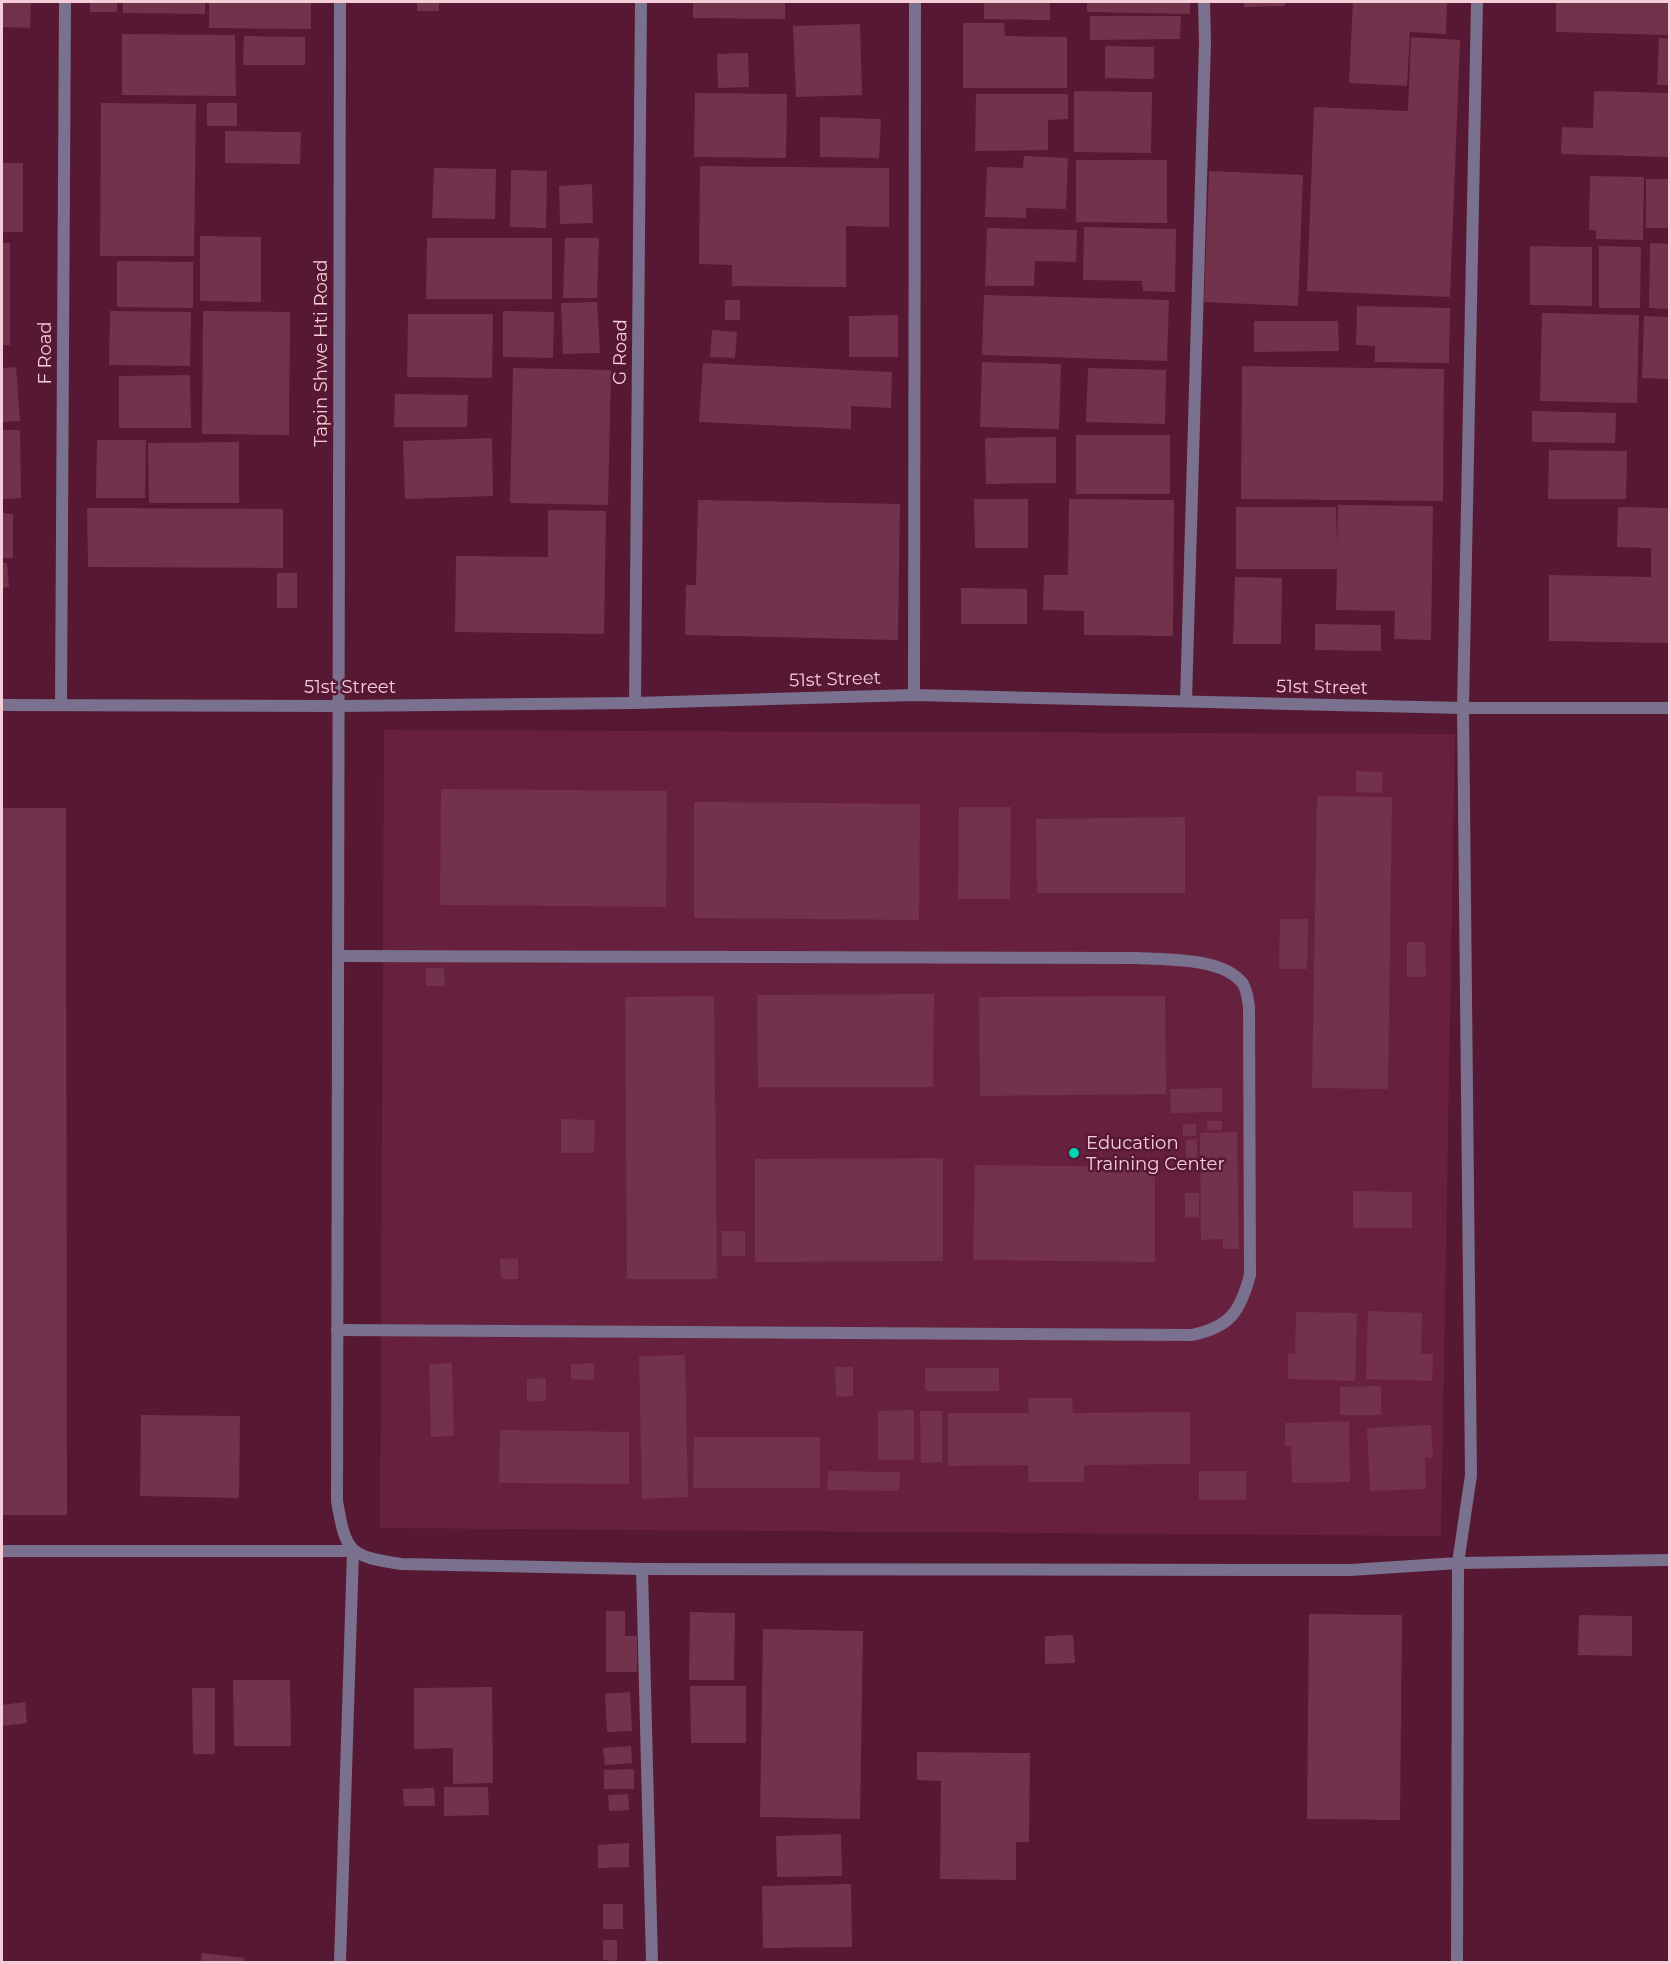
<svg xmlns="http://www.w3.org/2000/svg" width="1671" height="1964" font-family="Montserrat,sans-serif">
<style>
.built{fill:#67213e}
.building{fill:#73324b}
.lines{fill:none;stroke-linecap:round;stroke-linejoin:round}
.service{stroke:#79718d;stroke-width:12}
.minor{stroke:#79718d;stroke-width:12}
.poi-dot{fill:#00d5b7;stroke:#571833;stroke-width:2}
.labels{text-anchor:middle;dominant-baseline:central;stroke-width:5;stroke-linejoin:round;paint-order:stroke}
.street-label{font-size:18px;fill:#f5cdd9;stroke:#571833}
.poi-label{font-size:18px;fill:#f5cdd9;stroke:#571833;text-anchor:start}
</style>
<rect width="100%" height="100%" fill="#571833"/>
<!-- built -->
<polygon class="built" points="384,730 1455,734 1441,1536 380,1528"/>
<!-- building -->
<g class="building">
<polygon points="2,2 31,2 30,28 2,27"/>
<rect x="90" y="2" width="27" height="10"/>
<polygon points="123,2 205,2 205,14 123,13"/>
<polygon points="209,2 311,2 311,29 209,28"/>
<rect x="417" y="2" width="22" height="9"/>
<polygon points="693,2 785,2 785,19 693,18"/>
<polygon points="984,2 1050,2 1050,20 984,19"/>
<polygon points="1087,2 1190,2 1190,14 1087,12"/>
<polygon points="1244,2 1285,2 1285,6 1244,7"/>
<polygon points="1353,2 1447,2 1446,34 1410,32 1407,86 1349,83"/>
<polygon points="1556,2 1670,2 1670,35 1556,32"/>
<polygon points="1090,16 1181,16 1180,39 1090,40"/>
<polygon points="963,23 1004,23 1005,36 1067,37 1067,88 963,88"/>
<polygon points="860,24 862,95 796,97 793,26"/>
<polygon points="122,34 235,35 236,96 122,95"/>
<polygon points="244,36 305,37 305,65 243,65"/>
<polygon points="1411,37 1460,40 1450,297 1307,291 1314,107 1408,111"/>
<polygon points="1659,38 1670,39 1670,85 1657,85"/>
<polygon points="1105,46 1154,47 1154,79 1105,78"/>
<polygon points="748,53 749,87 718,88 717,54"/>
<polygon points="1074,91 1152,92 1151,153 1074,152"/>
<polygon points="1594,91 1670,93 1670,157 1561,154 1562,127 1593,128"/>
<polygon points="695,93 787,94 786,158 694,157"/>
<polygon points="976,94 1068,94 1068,119 1048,120 1048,150 975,151"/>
<polygon points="101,103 196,104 194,256 100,256"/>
<rect x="207" y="103" width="30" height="23"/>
<polygon points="820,117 881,119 879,158 820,157"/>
<polygon points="225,131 301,132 300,164 225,163"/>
<polygon points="1024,156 1068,158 1066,209 1026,208 1026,218 985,217 987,167 1023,168"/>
<polygon points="1076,160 1167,160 1167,223 1076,222"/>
<rect x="2" y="163" width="21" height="69"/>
<polygon points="700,166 889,168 889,227 846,226 846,287 732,286 732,265 699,264"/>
<polygon points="434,168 496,169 495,219 432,218"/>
<polygon points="511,170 547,171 546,228 510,227"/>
<polygon points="1209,171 1303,175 1298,306 1204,302"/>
<polygon points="1590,176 1644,177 1643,240 1596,239 1596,230 1589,230"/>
<polygon points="1646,179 1669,179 1668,228 1646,228"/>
<polygon points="592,184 593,223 560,224 559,186"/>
<polygon points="1084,227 1176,229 1175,292 1143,291 1142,281 1083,280"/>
<polygon points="987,228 1077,230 1076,262 1035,261 1034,286 985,286"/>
<polygon points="200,236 261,237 261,302 200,301"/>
<polygon points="427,238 552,238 552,299 426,299"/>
<polygon points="565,238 599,238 597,298 563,298"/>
<rect x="2" y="243" width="8" height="102"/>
<polygon points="1650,243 1670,244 1670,309 1649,308"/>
<polygon points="1530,246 1592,247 1592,306 1530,305"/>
<polygon points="1599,246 1641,247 1640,308 1599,308"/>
<polygon points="117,261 193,262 193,308 117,307"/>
<polygon points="984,295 1169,300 1167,361 982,355"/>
<rect x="725" y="300" width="15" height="20"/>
<polygon points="597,302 600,353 563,354 561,303"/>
<polygon points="1357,306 1450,308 1449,363 1375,362 1375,346 1356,345"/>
<polygon points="110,311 191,312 190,366 109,365"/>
<polygon points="203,311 290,312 289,435 202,434"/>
<polygon points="503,311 554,312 553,358 503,357"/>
<polygon points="1542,313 1639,315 1637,403 1540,401"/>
<polygon points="408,314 493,314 492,378 407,377"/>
<polygon points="898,315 898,357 849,357 849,316"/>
<polygon points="1644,316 1670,317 1670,379 1642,378"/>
<polygon points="1254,321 1338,321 1339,351 1254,352"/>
<polygon points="712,330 737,332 735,358 710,357"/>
<polygon points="982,362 1061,364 1059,429 980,427"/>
<polygon points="703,363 892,372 891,408 851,406 851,429 699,422"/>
<polygon points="1242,366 1444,369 1443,501 1241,499"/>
<polygon points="16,367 20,421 2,422 2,368"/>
<polygon points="513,368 611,370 608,505 510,503"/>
<polygon points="1088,368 1166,370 1165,424 1086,422"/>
<polygon points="190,375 191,428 119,428 119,376"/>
<polygon points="395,394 468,395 467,427 394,427"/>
<polygon points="1532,411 1616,413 1615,443 1532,442"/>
<polygon points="2,430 20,430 21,498 2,499"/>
<rect x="1076" y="435" width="94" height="59"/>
<polygon points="1056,437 1056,483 986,484 985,438"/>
<polygon points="492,438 493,496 405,499 403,441"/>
<polygon points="97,440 146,440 145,498 96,498"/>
<polygon points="239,442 239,503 149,503 148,443"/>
<polygon points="1549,450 1627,451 1626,499 1548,499"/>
<polygon points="974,499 1028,499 1028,548 975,548"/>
<polygon points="1069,499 1174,500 1173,636 1084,635 1084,611 1043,610 1044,575 1068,575"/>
<polygon points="698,500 900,504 898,640 685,635 686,585 696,585"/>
<polygon points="1338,505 1433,506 1431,640 1394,639 1395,611 1336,610 1337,569 1236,569 1236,507 1336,507 1337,543"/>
<polygon points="1618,507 1670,508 1670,643 1549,641 1549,575 1651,577 1651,548 1617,547"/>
<polygon points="87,508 283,509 283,568 88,567"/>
<polygon points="548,510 606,511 604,634 455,632 456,556 548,557"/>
<polygon points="2,513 13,514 13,558 2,558"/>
<polygon points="2,563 7,563 9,587 2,588"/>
<rect x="277" y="573" width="20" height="35"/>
<polygon points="1235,577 1282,578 1281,644 1233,644"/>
<polygon points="961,588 1027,589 1027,624 961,624"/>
<polygon points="1315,624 1381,625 1381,651 1315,650"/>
<polygon points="1356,771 1383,772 1382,793 1356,792"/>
<polygon points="441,789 667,791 666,907 440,905"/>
<polygon points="1317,796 1392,797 1388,1089 1312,1088"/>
<polygon points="694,802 920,804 919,920 694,918"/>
<polygon points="959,807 1011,807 1010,899 958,899"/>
<polygon points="2,808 66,808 67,1515 2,1515"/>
<polygon points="1185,817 1185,893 1037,893 1036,819"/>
<polygon points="1280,919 1308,919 1307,969 1279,969"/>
<polygon points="1407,942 1425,942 1426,977 1407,977"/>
<polygon points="426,968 444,968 445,986 426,986"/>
<polygon points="934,994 933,1087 758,1087 757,995"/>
<polygon points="714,996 717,1279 627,1279 625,997"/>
<polygon points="1165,996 1166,1094 980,1096 979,997"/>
<polygon points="1222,1088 1222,1112 1171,1113 1170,1089"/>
<polygon points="561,1119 595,1120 594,1153 561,1153"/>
<rect x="1207" y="1121" width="15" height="9"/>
<rect x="1183" y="1124" width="13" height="12"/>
<polygon points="1237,1132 1239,1249 1223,1249 1223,1239 1201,1240 1200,1133"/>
<polygon points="1197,1139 1197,1159 1186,1159 1186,1140"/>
<polygon points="943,1158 943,1261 755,1262 755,1159"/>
<polygon points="975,1165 1155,1167 1155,1262 973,1260"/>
<polygon points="1353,1191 1412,1192 1412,1228 1353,1228"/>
<rect x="1185" y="1193" width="14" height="25"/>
<rect x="722" y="1231" width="23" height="25"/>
<polygon points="518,1258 518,1279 501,1279 500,1259"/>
<polygon points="1368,1311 1422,1313 1421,1354 1433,1354 1432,1381 1366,1379"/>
<polygon points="1296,1312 1357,1313 1355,1381 1288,1379 1288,1354 1295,1354"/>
<polygon points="685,1355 688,1497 642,1499 639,1356"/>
<polygon points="452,1363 454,1436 431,1437 429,1364"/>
<polygon points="594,1363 594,1380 571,1379 571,1364"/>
<polygon points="835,1367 853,1367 853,1396 836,1397"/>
<rect x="925" y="1368" width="74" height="23"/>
<polygon points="546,1378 546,1401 527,1402 527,1379"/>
<polygon points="1381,1386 1381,1415 1340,1415 1340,1387"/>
<polygon points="1028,1398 1072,1398 1073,1413 1190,1412 1190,1464 1084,1465 1084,1482 1029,1482 1028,1465 948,1466 948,1413 1029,1413"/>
<polygon points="914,1410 914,1460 878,1460 878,1411"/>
<polygon points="920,1411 942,1411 942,1462 921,1463"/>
<polygon points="141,1415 240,1416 239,1498 140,1496"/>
<polygon points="1349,1421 1350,1482 1292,1483 1291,1446 1285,1446 1285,1423"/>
<polygon points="1431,1425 1433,1458 1425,1458 1426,1489 1370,1491 1367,1428"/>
<polygon points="500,1430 629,1432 629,1484 499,1483"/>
<polygon points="694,1437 820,1437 820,1488 693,1488"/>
<polygon points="828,1471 900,1472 899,1491 827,1490"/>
<rect x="1199" y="1471" width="47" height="29"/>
<polygon points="606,1611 625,1611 625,1636 637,1636 637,1672 606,1672"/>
<polygon points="690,1612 735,1613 734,1680 689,1680"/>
<polygon points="1309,1614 1402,1615 1400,1820 1307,1819"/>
<polygon points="1579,1615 1632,1616 1632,1656 1578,1655"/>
<polygon points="763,1629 863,1631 860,1819 760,1817"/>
<polygon points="1073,1635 1075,1663 1045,1664 1045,1636"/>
<polygon points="233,1680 290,1680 291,1746 234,1746"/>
<polygon points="690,1686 746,1686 746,1743 691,1743"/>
<polygon points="492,1687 493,1783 453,1784 453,1748 414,1749 414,1688"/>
<polygon points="192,1688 215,1688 215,1754 193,1754"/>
<polygon points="630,1692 632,1731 607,1732 605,1694"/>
<polygon points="25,1702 27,1723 2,1726 2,1705"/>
<polygon points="631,1746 632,1763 605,1765 603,1748"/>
<polygon points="917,1752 1030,1753 1029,1842 1016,1842 1016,1880 940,1879 941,1781 917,1780"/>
<polygon points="634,1769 634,1789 604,1789 604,1770"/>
<polygon points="444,1787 488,1787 489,1815 444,1816"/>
<polygon points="434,1788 435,1806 404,1806 403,1789"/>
<polygon points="628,1794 629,1810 609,1811 608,1795"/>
<polygon points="841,1834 842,1876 777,1877 776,1836"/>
<polygon points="629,1843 629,1867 598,1868 598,1845"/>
<polygon points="851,1884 852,1947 763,1948 762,1886"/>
<rect x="603" y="1904" width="20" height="25"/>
<polygon points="603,1940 617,1940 617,1961 603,1960"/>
<polygon points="202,1953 244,1958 244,1962 201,1962"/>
</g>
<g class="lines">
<!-- service -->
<path class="service" d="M 337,1330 L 1192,1335 C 1230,1327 1240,1312 1250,1275 L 1249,1007 C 1248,1000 1247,990 1243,984 C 1224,957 1167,960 1137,958 L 339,956"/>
<!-- minor -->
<g class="minor">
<path d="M 340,2 L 337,1501 C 346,1552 348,1556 401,1564 L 642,1569 L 1350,1570 L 1458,1563 L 1471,1475 L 1463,708 L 1477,2"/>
<polyline points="914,695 915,2"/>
<polyline points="1186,701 1205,42 1204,2"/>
<polyline points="635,703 641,2"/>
<polyline points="2,705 338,706 635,703 914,695 1463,708 1670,708"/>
<polyline points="61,705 65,2"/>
<polyline points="2,1551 353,1551 340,1962"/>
<polyline points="642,1569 652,1962"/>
<polyline points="1457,1962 1458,1563 1670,1560"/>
</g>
</g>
<!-- markers -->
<circle class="poi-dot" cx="1074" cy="1153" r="6"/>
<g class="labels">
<!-- street labels -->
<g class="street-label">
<text transform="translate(620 352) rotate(-89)">G Road</text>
<text transform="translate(45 353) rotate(-90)">F Road</text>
<text transform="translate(321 353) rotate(-90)">Tapin Shwe Hti Road</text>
<text transform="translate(835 679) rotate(-2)">51st Street</text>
<text x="350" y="687">51st Street</text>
<text transform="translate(1322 687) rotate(1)">51st Street</text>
</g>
<!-- poi labels -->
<g class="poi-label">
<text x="1086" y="1143">Education<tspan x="1086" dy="21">Training Center</tspan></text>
</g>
</g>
<!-- border -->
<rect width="1671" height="1964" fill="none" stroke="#f5cdd9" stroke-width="6"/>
</svg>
